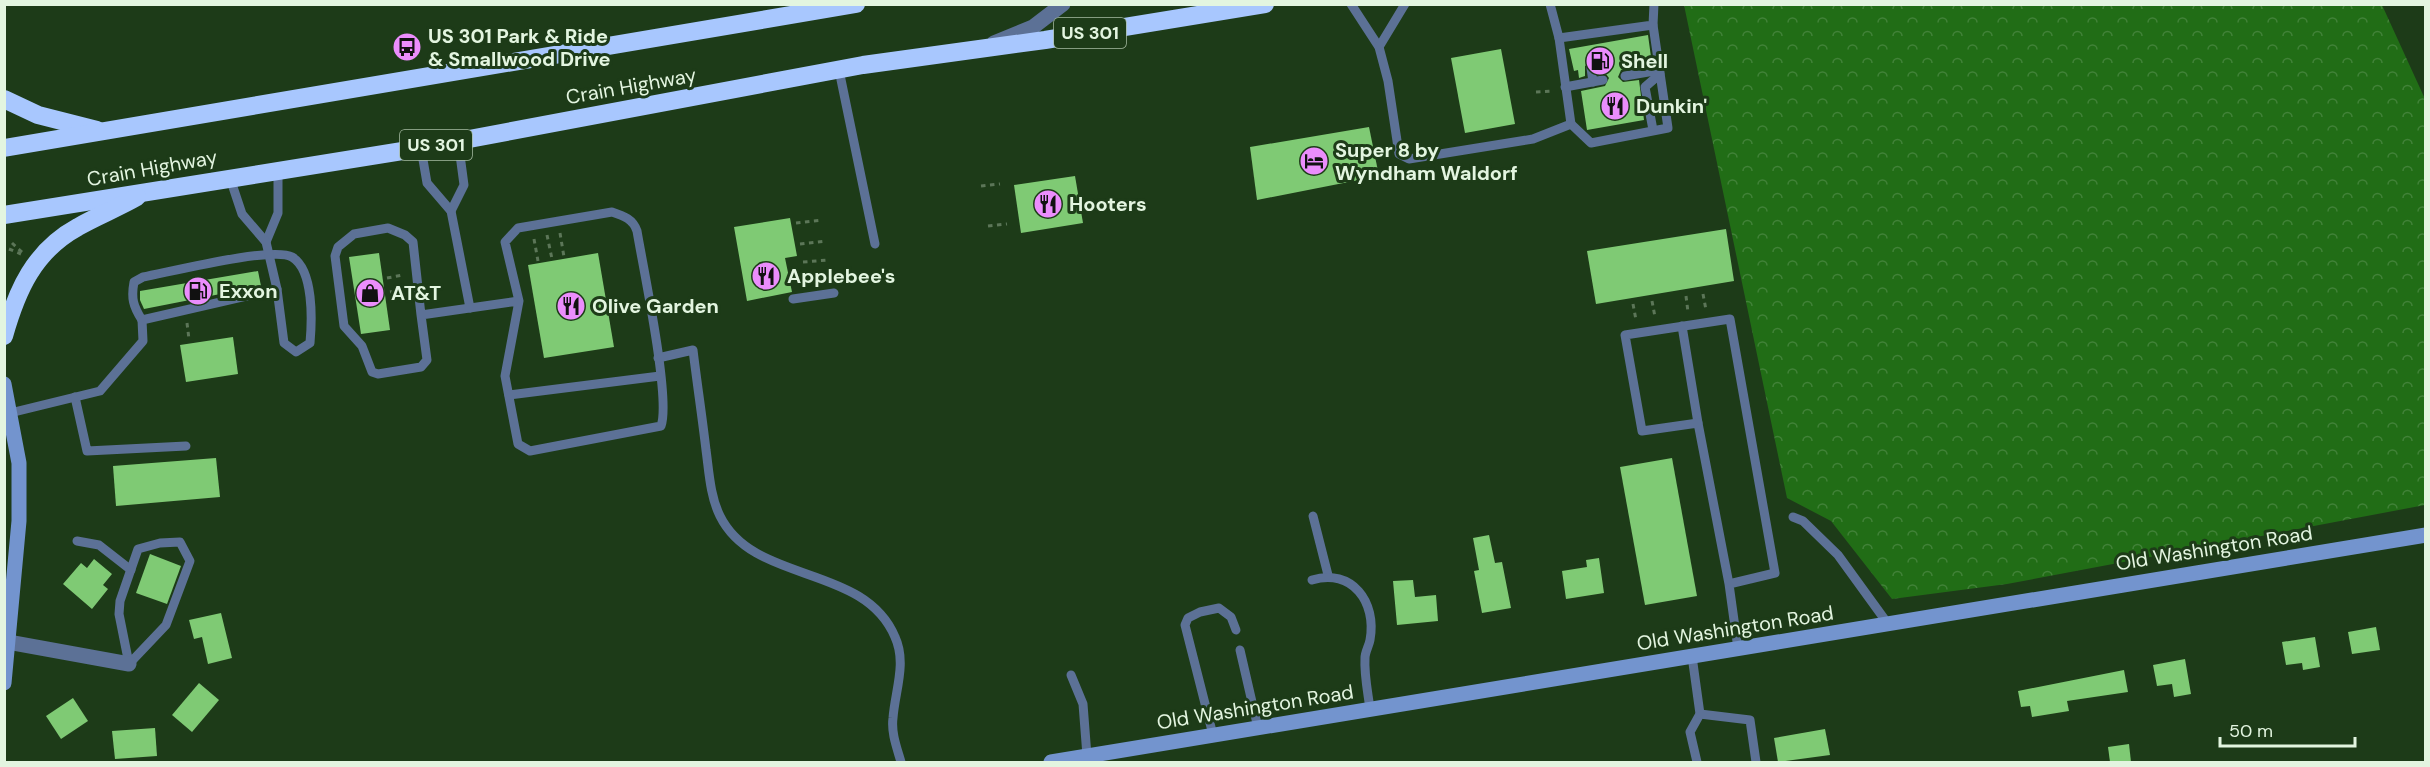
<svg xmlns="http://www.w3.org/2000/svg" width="2430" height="767" font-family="'DM Sans',sans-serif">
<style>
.forest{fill:url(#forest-crowns)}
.building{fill:#7fca74}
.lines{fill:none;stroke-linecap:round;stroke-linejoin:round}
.path{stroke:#5c7658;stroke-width:3;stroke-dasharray:4.5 4.5;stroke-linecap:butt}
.lane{stroke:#5c7196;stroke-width:9}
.street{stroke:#5c7196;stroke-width:15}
.secondary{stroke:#7394ce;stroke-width:15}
.highway{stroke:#a8c7fe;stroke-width:18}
.labels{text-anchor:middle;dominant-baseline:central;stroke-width:6;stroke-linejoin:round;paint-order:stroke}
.shield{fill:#1d3b18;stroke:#a8bda4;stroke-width:1.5}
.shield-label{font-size:18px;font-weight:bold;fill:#e3f5e0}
.poi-label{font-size:20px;font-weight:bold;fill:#e3f5e0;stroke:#1d3b18;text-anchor:start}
.street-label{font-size:20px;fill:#e3f5e0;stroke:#1d3b18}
</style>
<defs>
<pattern id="forest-crowns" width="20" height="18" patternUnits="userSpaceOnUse" patternTransform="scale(1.5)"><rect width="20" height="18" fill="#216d16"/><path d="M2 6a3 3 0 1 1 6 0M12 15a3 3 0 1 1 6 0" fill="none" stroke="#418238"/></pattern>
</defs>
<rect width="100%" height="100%" fill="#1d3b18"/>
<!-- forest -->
<polygon class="forest" points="1684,5 2382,5 2425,99 2425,505 2007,584 1892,599 1831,521 1787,498"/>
<!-- building -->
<g class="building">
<polygon points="1648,35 1651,57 1636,59 1637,67 1621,70 1618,77 1623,82 1639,80 1644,120 1587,130 1581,91 1605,86 1609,78 1606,74 1599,74 1597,64 1591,61 1585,66 1585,76 1579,78 1578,70 1574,71 1569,49"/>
<polygon points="1501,49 1515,124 1465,133 1451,58"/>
<polygon points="1369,127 1379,176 1257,200 1250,147"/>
<polygon points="1075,176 1083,223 1021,233 1014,185"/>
<polygon points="790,218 797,256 785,258 792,292 747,301 734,227"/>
<polygon points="1726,229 1734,281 1596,304 1587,251"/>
<polygon points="379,253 390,330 361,334 349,257"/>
<polygon points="598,253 614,347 544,358 528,265"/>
<polygon points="258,271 261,286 144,309 140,300 140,291"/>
<polygon points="233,337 238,374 186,382 180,345"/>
<polygon points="216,458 220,497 116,506 113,466"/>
<polygon points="1672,458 1697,596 1645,605 1620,467"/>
<polygon points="1489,535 1495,563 1502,562 1511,608 1482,613 1474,571 1479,570 1473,538"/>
<polygon points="150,554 181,566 167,604 136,593"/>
<polygon points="1599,558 1604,593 1566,599 1562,571 1587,567 1586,560"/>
<polygon points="94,559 112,574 103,585 108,589 92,609 63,584 81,563 87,568"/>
<polygon points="1413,580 1415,597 1436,595 1438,621 1397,625 1393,581"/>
<polygon points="221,613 232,658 208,664 202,637 194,639 189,620"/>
<polygon points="2376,627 2380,650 2352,654 2348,632"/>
<polygon points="2315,637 2320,667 2303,670 2302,663 2286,665 2282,642"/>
<polygon points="2185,659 2191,694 2174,697 2172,684 2157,686 2153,665"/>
<polygon points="2124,670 2128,692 2067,701 2069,711 2032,717 2030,706 2021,707 2018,691"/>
<polygon points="199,683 219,700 192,732 172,715"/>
<polygon points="73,698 88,721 61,739 46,716"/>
<polygon points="155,728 157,756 115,759 112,731"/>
<polygon points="1825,729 1830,755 1778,762 1774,738"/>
<polygon points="2129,744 2131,762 2110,762 2108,747"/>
</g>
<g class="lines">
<!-- path -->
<g class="path">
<polyline points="1536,92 1554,91"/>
<polyline points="981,186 1000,184"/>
<polyline points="796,223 822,220"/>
<polyline points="988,226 1007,224"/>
<polyline points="560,233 564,257"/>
<polyline points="547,235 552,259"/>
<polyline points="534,239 538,261"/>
<polyline points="12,243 23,253"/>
<polyline points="800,244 826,241"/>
<polyline points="9,249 21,254"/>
<polyline points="803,262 829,260"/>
<polyline points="387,278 403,275"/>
<polyline points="390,292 406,289"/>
<polyline points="1703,294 1706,310"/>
<polyline points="1686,296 1688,312"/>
<polyline points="1652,301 1655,317"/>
<polyline points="1633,304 1636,320"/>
<polyline points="187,323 189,339"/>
</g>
<!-- lane -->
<g class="lane">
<polyline points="1351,4 1379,47 1388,81 1399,154 1409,159 1533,139 1571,124 1559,38"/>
<polyline points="1550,4 1559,38 1653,25 1654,4"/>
<polyline points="1379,47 1405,4"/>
<polyline points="1591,68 1593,82"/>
<polyline points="839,70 875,244"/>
<polyline points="1625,76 1660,70"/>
<polyline points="1565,87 1603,80"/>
<polyline points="1571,124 1591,143 1668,128 1653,25"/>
<polyline points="1653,130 1645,87 1660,74"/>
<polyline points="421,148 427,183 451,211 470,308"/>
<polyline points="451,211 464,185 458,140"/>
<polyline points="266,242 278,213 278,170"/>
<polyline points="793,299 834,293"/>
<path d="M 421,315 L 413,242 L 405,235 L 388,228 L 354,234 L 338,247 L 335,256 L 344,326 L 362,346 L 372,372 L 378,374 L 421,367 L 427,360 L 421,315 L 519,301 L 505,242 L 518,228 L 612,212 C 624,216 633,219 637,231 C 643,267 671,399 661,426 L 530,451 L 518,444 L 505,376 L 519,301"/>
<path d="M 142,320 C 133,306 131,298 134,282 L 143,277 C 170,272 273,246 292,257 C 314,270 312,321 310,343 L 296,352 L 284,343 L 277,289"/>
<polyline points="1682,326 1698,423"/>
<path d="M 658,358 L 693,350 C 697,383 702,416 706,450 C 709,471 710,496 720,516 C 754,585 864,563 895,637 C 907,663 895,691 893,718 C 891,733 897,748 901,762"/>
<polyline points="509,395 660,376"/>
<polyline points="75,397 87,451 186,446"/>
<polyline points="10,413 100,391 143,341 142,320 277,289 266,242 242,214 230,178"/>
<polyline points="1313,516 1328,575"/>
<polyline points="1793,517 1803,521 1838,555 1888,624"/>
<polyline points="77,541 99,545 131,570"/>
<polygon points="180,542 190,561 166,625 129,664 119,614 120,601 138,549 160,543"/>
<path d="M 1312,580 C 1352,568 1377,602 1370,640 C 1369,646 1365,652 1365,658 C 1364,675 1368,693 1370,709"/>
<polyline points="1729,584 1698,423 1642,431 1625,335 1730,319 1775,573 1729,584 1738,649"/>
<polyline points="1240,650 1258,728"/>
<polyline points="1692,656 1700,714 1690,732 1697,762"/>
<polyline points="1071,675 1083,704 1087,756"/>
<polyline points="1700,714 1750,720 1756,762"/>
<polyline points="1213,735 1185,625 1188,618 1200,612 1219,608 1231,617 1236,630"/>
</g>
<!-- street -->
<g class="street">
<polyline points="994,43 1033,27 1063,4"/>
<polyline points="8,642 129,664"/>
</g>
<!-- secondary -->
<g class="secondary">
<polyline points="4,384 19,463 19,521 4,683"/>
<polyline points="1051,762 2426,535"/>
</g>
<!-- highway -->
<g class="highway">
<polyline points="4,99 38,115 97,130"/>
<polyline points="4,148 856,4"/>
<polyline points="4,215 421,148 863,65 1045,40 1265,4"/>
<path d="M 4,336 C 17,290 34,251 78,227 C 97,216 118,208 137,197"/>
</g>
</g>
<!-- icons -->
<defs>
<g id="bus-disc" transform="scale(1.5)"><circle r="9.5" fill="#eb8dfc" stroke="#1d3b18"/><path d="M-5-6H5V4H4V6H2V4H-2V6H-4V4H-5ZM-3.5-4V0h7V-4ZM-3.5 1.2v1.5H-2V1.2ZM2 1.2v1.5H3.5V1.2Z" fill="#111"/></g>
<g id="fuel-disc" transform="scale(1.5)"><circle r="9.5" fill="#eb8dfc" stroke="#1d3b18"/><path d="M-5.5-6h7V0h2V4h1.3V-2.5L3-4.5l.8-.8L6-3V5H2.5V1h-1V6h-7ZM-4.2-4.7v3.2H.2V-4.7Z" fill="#111"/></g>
<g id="restaurant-disc" transform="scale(1.5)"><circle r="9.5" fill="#eb8dfc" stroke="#1d3b18"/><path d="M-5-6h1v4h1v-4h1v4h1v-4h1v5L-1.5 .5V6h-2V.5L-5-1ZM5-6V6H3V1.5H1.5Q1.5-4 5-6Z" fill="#111"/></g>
<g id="hotel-disc" transform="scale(1.5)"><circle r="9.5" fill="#eb8dfc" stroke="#1d3b18"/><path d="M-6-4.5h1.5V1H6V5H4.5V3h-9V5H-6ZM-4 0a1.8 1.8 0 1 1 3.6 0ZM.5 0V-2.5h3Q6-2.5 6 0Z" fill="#111"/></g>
<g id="shop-disc" transform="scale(1.5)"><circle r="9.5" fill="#eb8dfc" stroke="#1d3b18"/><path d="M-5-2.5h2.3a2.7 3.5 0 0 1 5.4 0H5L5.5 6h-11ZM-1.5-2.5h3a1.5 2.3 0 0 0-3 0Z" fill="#111"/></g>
</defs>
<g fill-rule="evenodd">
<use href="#bus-disc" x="407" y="47"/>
<use href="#fuel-disc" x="1600" y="61"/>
<use href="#restaurant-disc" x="1615" y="106"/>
<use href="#hotel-disc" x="1314" y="161"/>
<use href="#restaurant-disc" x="1048" y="204"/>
<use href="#restaurant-disc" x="766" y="276"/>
<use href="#fuel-disc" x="198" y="291"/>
<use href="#shop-disc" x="370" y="293"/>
<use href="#restaurant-disc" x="571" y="306"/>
</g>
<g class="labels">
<!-- shield labels -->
<g class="shield">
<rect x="1054" y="18" width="72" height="30" rx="4.5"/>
<rect x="400" y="130" width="72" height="30" rx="4.5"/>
</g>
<g class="shield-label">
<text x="1090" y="33">US 301</text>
<text x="436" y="145">US 301</text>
</g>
<!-- poi labels -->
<g class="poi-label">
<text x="428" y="36">US 301 Park &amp; Ride<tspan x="428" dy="23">&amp; Smallwood Drive</tspan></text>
<text x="1621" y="61">Shell</text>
<text x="1636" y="106">Dunkin'</text>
<text x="1335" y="150">Super 8 by<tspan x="1335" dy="23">Wyndham Waldorf</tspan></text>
<text x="1069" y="204">Hooters</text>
<text x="787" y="276">Applebee's</text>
<text x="219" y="291">Exxon</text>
<text x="391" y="293">AT&amp;T</text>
<text x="592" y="306">Olive Garden</text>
</g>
<!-- street labels -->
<g class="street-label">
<text transform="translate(631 86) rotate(-10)">Crain Highway</text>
<text transform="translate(152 168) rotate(-10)">Crain Highway</text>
<text transform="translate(2214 548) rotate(-9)">Old Washington Road</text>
<text transform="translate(1735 628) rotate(-9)">Old Washington Road</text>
<text transform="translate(1255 707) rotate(-9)">Old Washington Road</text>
</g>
</g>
<!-- border -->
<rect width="2430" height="767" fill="none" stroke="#e3f5e0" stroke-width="12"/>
<!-- scale -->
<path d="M2220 737v9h135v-9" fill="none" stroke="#e3f5e0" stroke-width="3"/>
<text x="2229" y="737" font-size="18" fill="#e3f5e0" stroke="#1d3b18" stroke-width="4.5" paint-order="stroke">50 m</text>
</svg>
